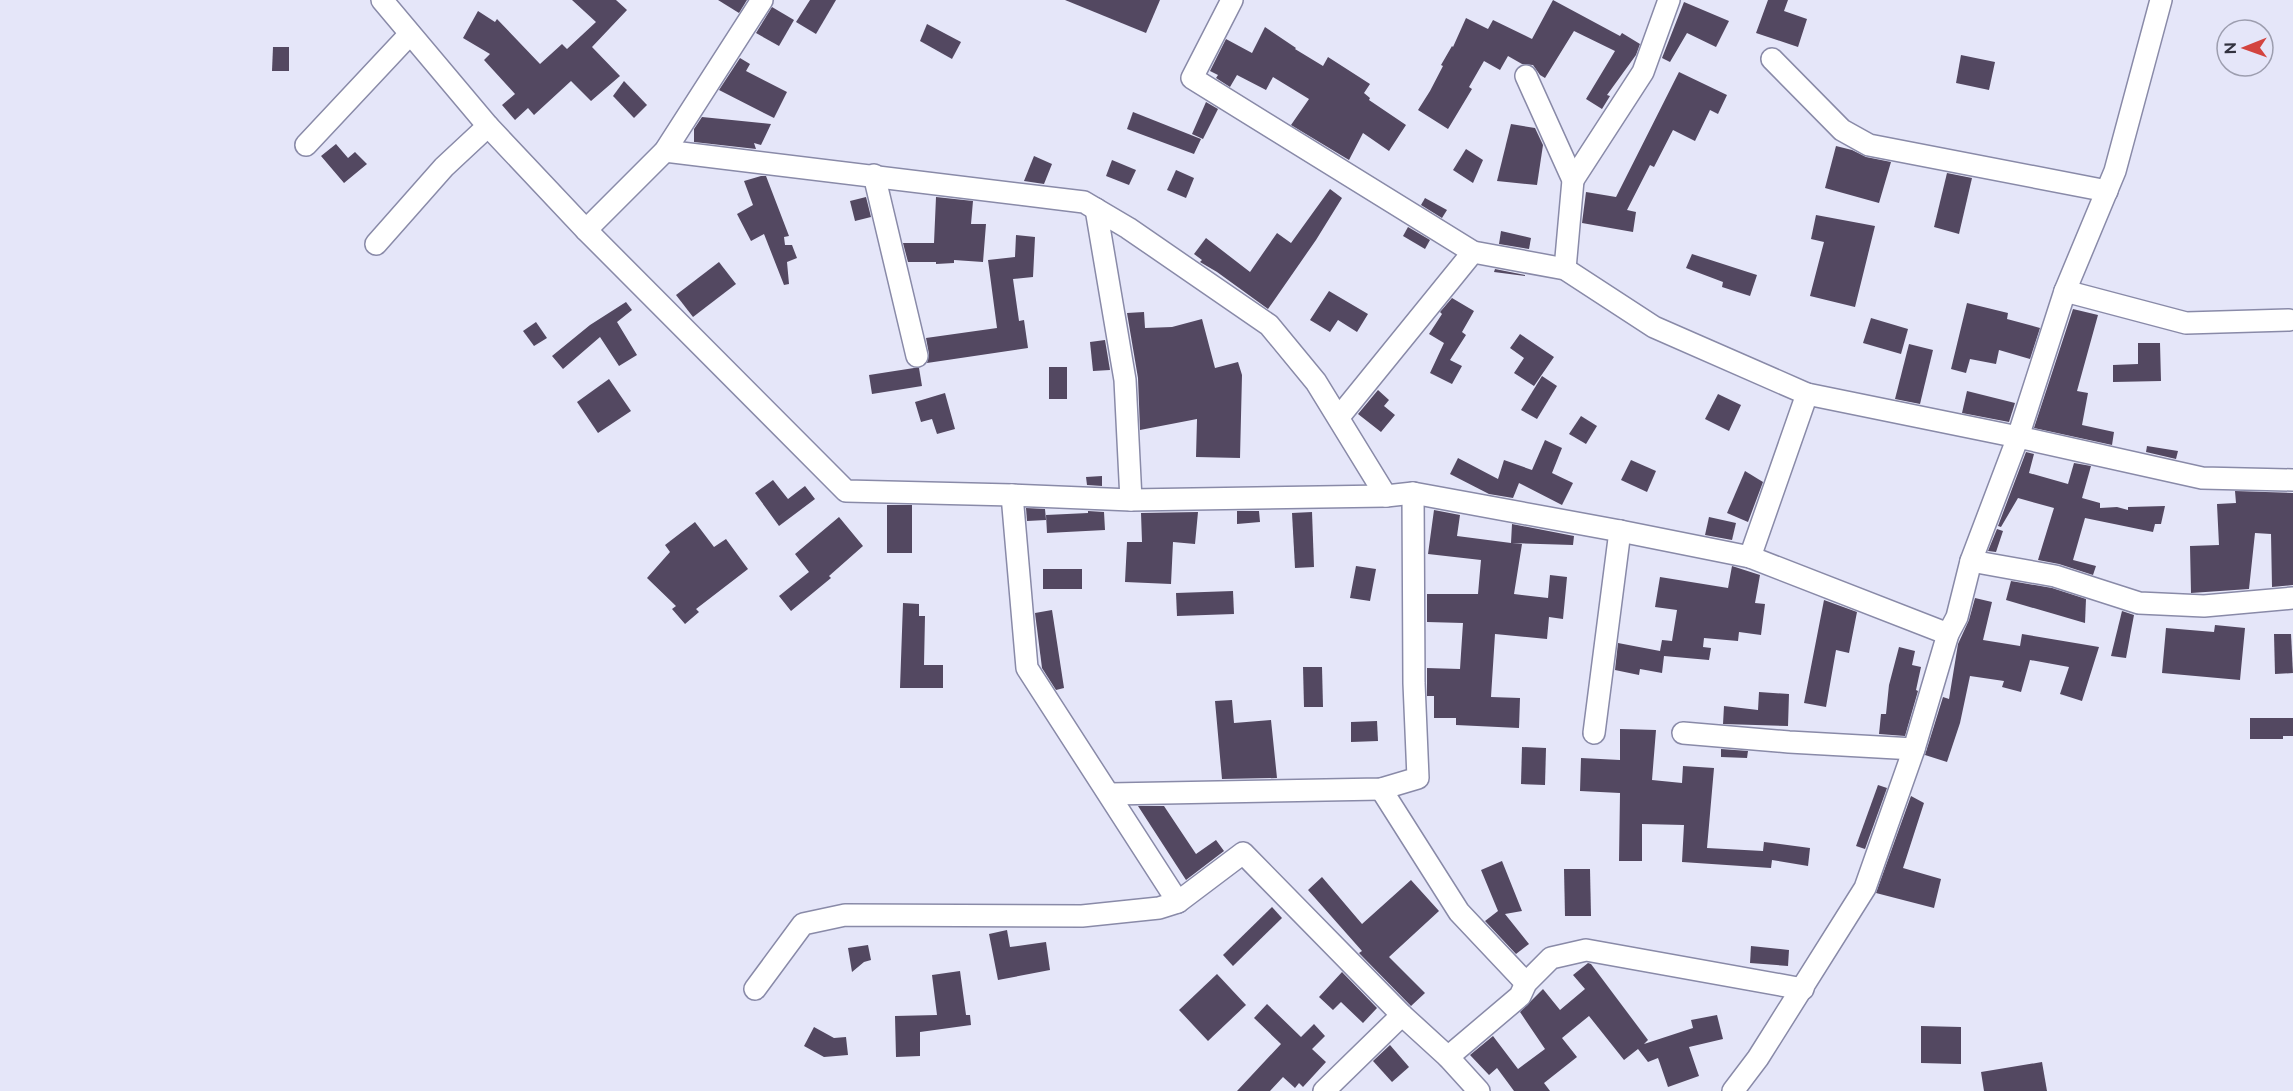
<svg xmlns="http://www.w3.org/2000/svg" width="2293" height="1091" font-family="Raleway,sans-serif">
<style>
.building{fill:#534861}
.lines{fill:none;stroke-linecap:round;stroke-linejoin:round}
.minor-casing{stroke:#898aa8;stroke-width:24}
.minor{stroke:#fff;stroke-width:21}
</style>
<rect width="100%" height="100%" fill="#e5e6f9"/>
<!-- building -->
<g class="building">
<polygon points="572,0 616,0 627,10 592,47 620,76 591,101 571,81 534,115 528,108 515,120 502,105 515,94 484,60 490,54 463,38 478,11 495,22 497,19 540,64 562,44 567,49 596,22"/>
<polygon points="718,0 747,0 739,13"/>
<polygon points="810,0 836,0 816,34 796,22"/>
<polygon points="1065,0 1160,0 1146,33"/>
<polygon points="1553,0 1620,36 1622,33 1640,44 1636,55 1607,95 1610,96 1602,109 1586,99 1615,51 1574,31 1545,78 1540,75 1533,65 1522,64 1508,56 1500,70 1484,61 1469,87 1472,89 1448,129 1418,110 1430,91 1443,66 1441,65 1452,46 1453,47 1466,18 1488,29 1493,20 1532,39"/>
<polygon points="1768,0 1788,0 1784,11 1807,19 1798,47 1756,33"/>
<polygon points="1684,2 1729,21 1716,47 1687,33 1670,62 1662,58"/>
<polygon points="772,7 794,20 779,46 756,33"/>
<polygon points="927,24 961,42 952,59 920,41"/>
<polygon points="1265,27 1296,48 1295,49 1323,66 1328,57 1370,84 1364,93 1370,98 1369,100 1406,125 1389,151 1363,133 1349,160 1291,125 1309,99 1273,77 1266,90 1237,75 1230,87 1216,78 1218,75 1210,71 1226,39 1252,53"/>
<polygon points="273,47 289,47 289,71 272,71"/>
<polygon points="1961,55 1995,62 1989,90 1956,83"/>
<polygon points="740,58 750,64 746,71 787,92 774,118 719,90"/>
<polygon points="1679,72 1727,95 1718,114 1710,110 1695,141 1673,130 1654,167 1650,165 1627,210 1636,212 1633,232 1582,223 1586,192 1616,197"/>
<polygon points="624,81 647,105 634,118 613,96"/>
<polygon points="1206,102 1218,109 1203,139 1192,134"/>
<polygon points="1133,112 1201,139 1194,154 1127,129"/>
<polygon points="702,117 771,124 761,145 754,143 756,149 694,142 694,129"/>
<polygon points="1511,124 1535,128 1543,145 1537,185 1497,181"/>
<polygon points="336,144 348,158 355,152 367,164 344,183 321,156"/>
<polygon points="1836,146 1852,150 1866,157 1891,162 1879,203 1825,188"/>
<polygon points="1466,149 1483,160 1473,183 1453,170"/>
<polygon points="1034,156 1052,164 1044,184 1024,181"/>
<polygon points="1112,160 1136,170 1129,185 1106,176"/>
<polygon points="1176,170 1194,178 1186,198 1167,190"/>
<polygon points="1947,173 1972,178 1959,234 1934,227"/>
<polygon points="761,176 766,176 789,236 784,237 785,245 792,245 797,258 787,262 789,284 784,285 764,234 751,241 737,214 753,205 744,181"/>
<polygon points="1330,189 1342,198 1316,240 1268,309 1217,272 1200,262 1202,260 1194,254 1206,238 1250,272 1277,233 1291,243"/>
<polygon points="866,197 871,217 855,221 850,201"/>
<polygon points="936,197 973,201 971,224 986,224 983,262 954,260 954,263 936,264 936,262 908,262 903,243 934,243"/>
<polygon points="1425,198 1447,210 1442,218 1421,205"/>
<polygon points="1816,215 1875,226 1855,307 1810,296 1824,242 1811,239"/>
<polygon points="1408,227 1430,240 1425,249 1403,236"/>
<polygon points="1501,231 1531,238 1529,249 1499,244"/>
<polygon points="1016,235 1035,237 1033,277 1013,279 1019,321 1024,320 1028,348 927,363 929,354 926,338 997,328 988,260 1015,257"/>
<polygon points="1692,254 1757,275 1750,296 1722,287 1723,282 1686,268"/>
<polygon points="719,262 736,284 693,317 676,295"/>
<polygon points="1495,269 1525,275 1525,276 1494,272"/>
<polygon points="1329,291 1368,314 1357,332 1338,320 1330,332 1310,320"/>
<polygon points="1452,298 1474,311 1462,332 1466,335 1450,360 1462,366 1452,384 1430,373 1444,343 1429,334 1442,314 1440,312"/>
<polygon points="626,302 632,310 617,322 637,355 619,366 600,337 563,369 552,356 590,325"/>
<polygon points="1967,303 2008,313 2007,319 2040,328 2030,359 1999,350 1996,364 1970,359 1966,373 1951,369"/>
<polygon points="2073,309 2098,315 2077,391 2088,393 2082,425 2114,432 2112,445 2034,428"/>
<polygon points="1144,312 1145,328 1172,327 1202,319 1215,368 1238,362 1242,375 1240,458 1196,457 1197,419 1140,430 1138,378 1127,313"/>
<polygon points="1871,318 1908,329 1901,354 1863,343"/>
<polygon points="536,322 547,338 534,346 523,331"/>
<polygon points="1520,334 1554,357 1534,386 1514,373 1524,358 1510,348"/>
<polygon points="1105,340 1110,370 1093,371 1090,342"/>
<polygon points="2138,343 2160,343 2161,381 2113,382 2113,365 2138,364"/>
<polygon points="1909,344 1933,350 1920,404 1895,399"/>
<rect x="1049" y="367" width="18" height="32"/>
<polygon points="914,368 919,368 922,386 872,394 869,375"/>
<polygon points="1542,376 1557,386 1537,419 1521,410"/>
<polygon points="609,379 631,411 598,433 577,402"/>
<polygon points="1378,390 1389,400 1384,406 1395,415 1381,432 1358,414"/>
<polygon points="1967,391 2015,403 2009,422 1962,413"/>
<polygon points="945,393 955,429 937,434 932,419 921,422 915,402"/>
<polygon points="1718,394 1741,405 1729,431 1705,419"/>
<polygon points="1581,416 1597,426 1586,444 1569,434"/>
<polygon points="1545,440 1562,448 1552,473 1573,483 1562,505 1519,483 1513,498 1489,494 1450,474 1458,458 1498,479 1504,460 1532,470"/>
<polygon points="2147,446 2178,451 2176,459 2146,452"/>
<polygon points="2026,452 2034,454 2029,473 2068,484 2074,463 2091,466 2082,498 2100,503 2100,508 2117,507 2128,510 2128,507 2165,506 2161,524 2155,524 2153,532 2085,518 2073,560 2096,566 2093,575 2059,564 2038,560 2054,508 2018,498 2001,527 1998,526"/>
<polygon points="1631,460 1656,471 1647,492 1621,480"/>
<polygon points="1745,471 1763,482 1748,522 1727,513"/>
<polygon points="1102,476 1102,486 1087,485 1086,477"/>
<polygon points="773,480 788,499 805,486 815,499 779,526 755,493"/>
<polygon points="2235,491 2293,493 2293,585 2272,587 2271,534 2255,533 2249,589 2191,593 2190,546 2219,545 2217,504 2236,503"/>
<rect x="887" y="505" width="25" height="48"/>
<polygon points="1026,508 1045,509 1046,520 1027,521"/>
<polygon points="1434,510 1460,515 1457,536 1511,543 1512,524 1574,536 1573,545 1512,543 1522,544 1514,594 1548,598 1550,575 1567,577 1563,619 1549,617 1547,639 1495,634 1491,697 1520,698 1519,728 1456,725 1456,718 1434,718 1434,696 1427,696 1427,668 1460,669 1463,623 1427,622 1427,594 1478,594 1481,560 1428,554"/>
<polygon points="1088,511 1104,512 1105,530 1047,533 1046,515 1088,513"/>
<polygon points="1237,511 1259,511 1260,522 1237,524"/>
<polygon points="1198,512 1195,544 1173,542 1171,584 1125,582 1127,542 1142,542 1141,513"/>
<polygon points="1312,512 1314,567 1295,568 1292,513"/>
<polygon points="839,517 863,546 829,576 831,578 791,611 779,596 809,572 795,554"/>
<polygon points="1709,517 1736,523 1732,540 1705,535"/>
<polygon points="695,522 714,547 726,539 748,569 696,609 699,612 685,624 672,609 676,606 647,578 670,552 665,545"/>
<polygon points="1997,529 2003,531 1996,552 1988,551"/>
<polygon points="1356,566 1376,569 1370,601 1350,598"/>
<polygon points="1732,566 1760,575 1755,603 1765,604 1761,635 1739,632 1738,641 1704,638 1703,647 1711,648 1709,660 1664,656 1662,673 1640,669 1639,675 1615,670 1618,643 1660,651 1662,640 1672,641 1677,610 1655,607 1660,577 1728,588"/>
<rect x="1043" y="569" width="39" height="20"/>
<polygon points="2011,581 2052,588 2086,599 2085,623 2006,600"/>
<polygon points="1233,591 1234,614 1177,616 1176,593"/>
<polygon points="1975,598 1992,602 1983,640 2020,646 2022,634 2099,647 2082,701 2060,694 2069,667 2030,660 2021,692 2002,687 2004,681 1970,676 1960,723 1947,762 1925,755 1943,697 1949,699 1958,644 1969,620"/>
<polygon points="1824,600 1857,612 1849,653 1836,650 1826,707 1804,703"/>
<polygon points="903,603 919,604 919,616 925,616 924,665 943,665 943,688 900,688"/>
<polygon points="1052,610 1064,688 1056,690 1042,668 1035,613"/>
<polygon points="2122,611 2134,615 2126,658 2111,656"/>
<polygon points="2215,625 2245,628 2240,680 2162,673 2166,628 2214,632"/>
<polygon points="2274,634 2291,634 2293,673 2275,674"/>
<polygon points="1899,647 1915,651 1912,665 1921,667 1916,690 1918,691 1905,736 1879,734 1881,714 1886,714 1889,685"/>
<polygon points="1303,667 1322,667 1323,707 1304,707"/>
<polygon points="1759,692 1789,694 1788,726 1723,724 1724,706 1758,710"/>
<polygon points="1232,700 1234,723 1271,720 1277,778 1222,779 1215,701"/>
<polygon points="2250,718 2293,718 2293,736 2283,736 2283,739 2250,739"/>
<polygon points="1377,721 1378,741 1351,742 1351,722"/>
<polygon points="1620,729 1656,730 1652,780 1682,783 1683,766 1714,768 1707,848 1763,851 1764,842 1810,848 1808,866 1772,860 1771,868 1682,862 1684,825 1642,824 1642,861 1619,861 1620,793 1580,791 1581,758 1620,760"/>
<polygon points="1522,747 1546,748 1545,785 1521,784"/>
<polygon points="1721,749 1748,751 1747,758 1721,757"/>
<polygon points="1878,785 1887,788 1865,849 1856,846"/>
<polygon points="1911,796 1924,803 1903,868 1941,879 1934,908 1876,893"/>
<polygon points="1138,806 1164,806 1196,854 1216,840 1224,851 1186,880"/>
<polygon points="1502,861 1522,911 1505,914 1529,944 1516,954 1485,921 1498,911 1481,870"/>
<polygon points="1564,869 1590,869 1591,916 1565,916"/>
<polygon points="1322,877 1362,924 1411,880 1439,911 1389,957 1425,993 1411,1006 1359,953 1362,951 1308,890"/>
<polygon points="1272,907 1282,918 1233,966 1223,955"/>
<polygon points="1007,930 1010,947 1046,942 1050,970 998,980 989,934"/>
<polygon points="868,945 871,960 864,962 852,972 848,948"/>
<polygon points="1751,946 1789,950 1788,966 1750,963"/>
<polygon points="1588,963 1591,964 1648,1040 1644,1044 1693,1028 1691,1020 1717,1015 1723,1039 1689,1047 1699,1076 1668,1087 1658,1058 1648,1062 1638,1049 1624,1060 1589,1016 1562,1038 1577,1057 1544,1083 1550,1091 1514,1091 1497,1068 1489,1075 1470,1055 1493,1036 1518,1069 1545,1049 1520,1012 1543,989 1560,1010 1585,989 1573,975"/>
<polygon points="960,971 966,1015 970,1015 971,1025 920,1032 920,1056 896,1057 895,1016 937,1015 932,975"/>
<polygon points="1342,972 1377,1008 1363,1023 1341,1002 1333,1010 1319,997"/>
<polygon points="1217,974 1246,1005 1208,1041 1179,1010"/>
<polygon points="1267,1004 1301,1037 1314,1024 1325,1036 1312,1049 1326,1062 1303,1087 1299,1083 1295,1088 1283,1077 1270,1091 1237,1091 1281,1044 1254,1018"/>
<polygon points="1921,1026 1961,1027 1961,1064 1921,1063"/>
<polygon points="814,1027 834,1038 846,1037 848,1055 824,1057 804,1046"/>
<polygon points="1390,1045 1409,1067 1392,1082 1373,1061"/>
<polygon points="2042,1062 2047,1091 1984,1091 1981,1072"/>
</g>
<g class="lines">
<!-- minor casing -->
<g class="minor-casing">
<g id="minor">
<polyline points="382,0 488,126 586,230 846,491 1012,495 1131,500 1386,496 1413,493 1620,531 1750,557 1948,634"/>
<polyline points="1232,0 1192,78 1473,252 1565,269 1654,327 1807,394 2018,437 2202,478 2293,480"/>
<polyline points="1772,59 1842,130 1869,145 2107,191"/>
<polyline points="1526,76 1573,180 1565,269"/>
<polyline points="306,145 410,34"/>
<polyline points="665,151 1084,202 1128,228 1269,325 1316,382 1386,496"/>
<polyline points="874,175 917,356"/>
<polyline points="1573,180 1643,72 1669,0"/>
<polyline points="1096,209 1125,380 1131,500"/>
<polyline points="586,230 665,151 762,0"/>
<polyline points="376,244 444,167 488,126"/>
<polyline points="2065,291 2186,323 2289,320"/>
<polyline points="1339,417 1473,252"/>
<polyline points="1012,495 1027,668 1178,902 1243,853 1402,1015 1448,1057 1479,1091"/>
<polyline points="1750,557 1807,394"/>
<polyline points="1971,561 2055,576 2139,603 2204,606 2293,598"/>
<polyline points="1594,733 1620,531"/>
<polyline points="1683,733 1789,742 1914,749"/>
<polyline points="1381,789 1459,912 1526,983"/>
<polyline points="1110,794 1381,789 1418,778 1414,683 1413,493"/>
<polyline points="755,989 803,924 845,915 1082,916 1159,908 1178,902"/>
<polyline points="1448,1057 1520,996 1526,983 1551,958 1586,950 1803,989"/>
<polyline points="1324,1091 1402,1015"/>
<polyline points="1733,1091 1758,1058 1865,888 1914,749 1948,634 1957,617 1971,561 2018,437 2065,291 2115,171 2161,0"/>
</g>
</g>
<!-- minor -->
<use href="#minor" class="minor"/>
</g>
<!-- north arrow -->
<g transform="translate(2245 48) rotate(269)"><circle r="28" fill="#e5e6f9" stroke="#9d9eaf" stroke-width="1.5"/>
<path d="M0-4.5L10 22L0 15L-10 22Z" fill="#d3443f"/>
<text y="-9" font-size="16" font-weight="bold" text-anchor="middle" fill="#32323f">N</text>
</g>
</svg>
